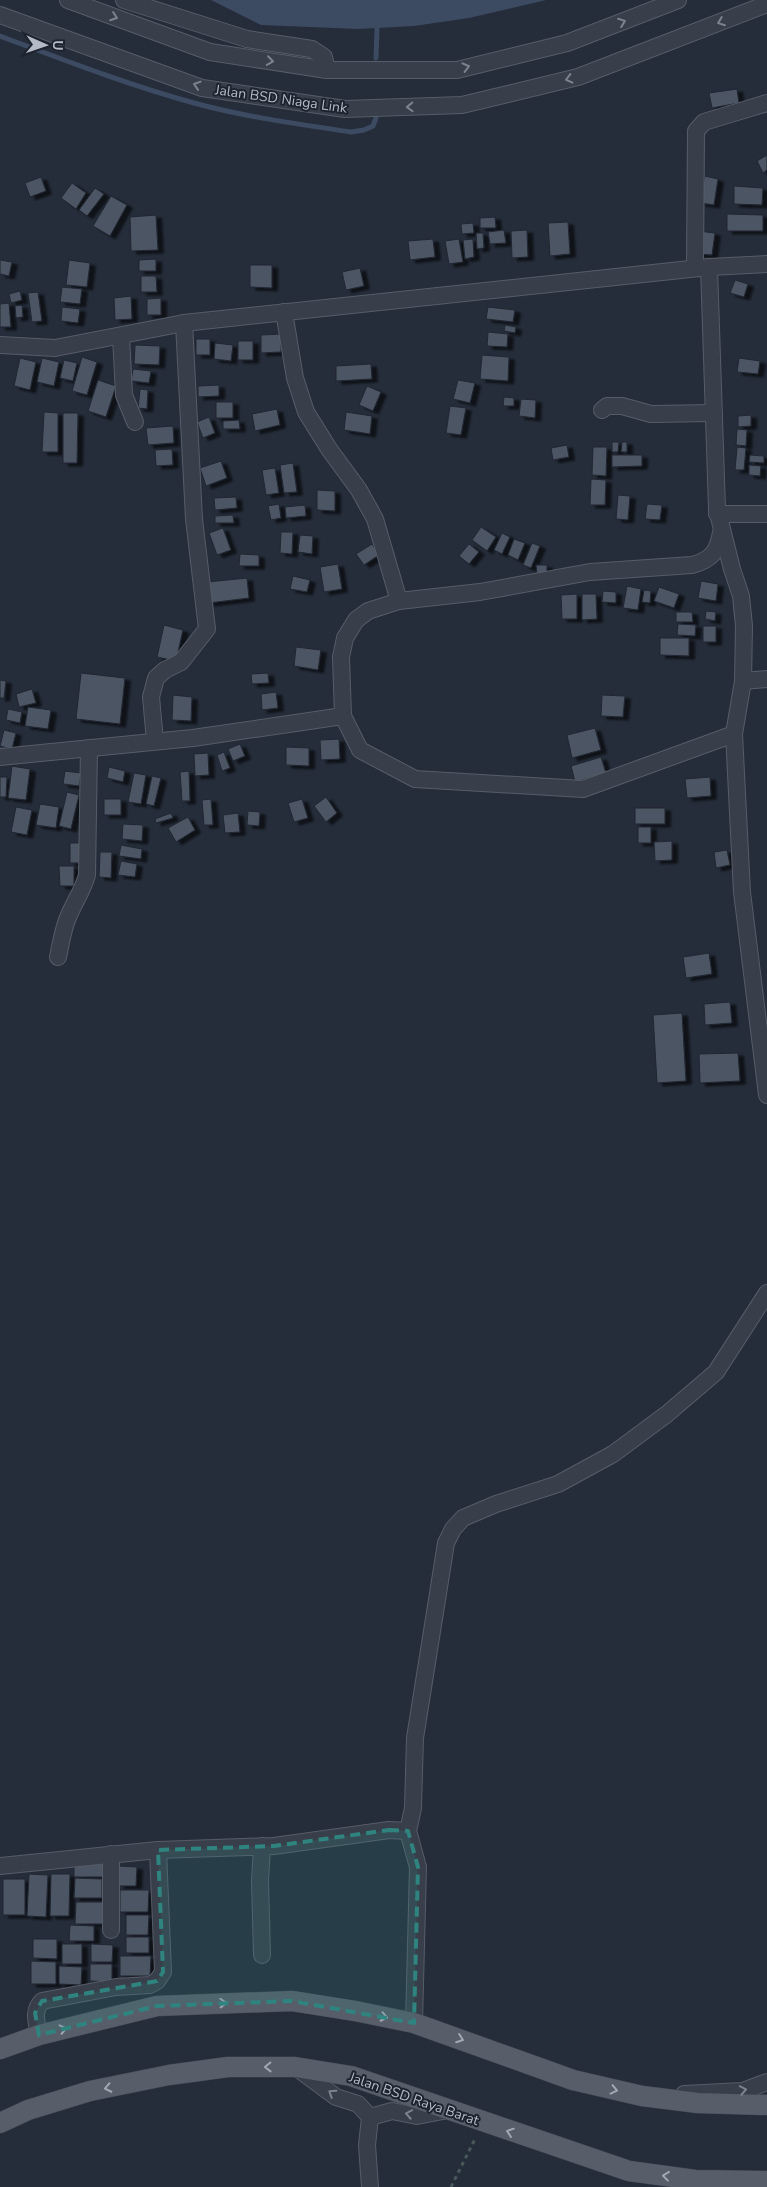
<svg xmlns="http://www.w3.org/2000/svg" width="767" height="2187" font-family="'Nunito Sans',sans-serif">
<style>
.water{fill:#3c4a62}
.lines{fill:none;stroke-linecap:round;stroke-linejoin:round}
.stream{stroke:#3c4a62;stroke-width:5}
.building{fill:#4b5463;stroke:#202631;filter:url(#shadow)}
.minor-casing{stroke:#575d68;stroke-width:18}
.major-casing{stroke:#424853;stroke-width:21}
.path{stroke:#47575a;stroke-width:3;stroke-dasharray:4 4;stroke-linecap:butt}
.minor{stroke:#383f4a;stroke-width:16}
.major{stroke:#575e6a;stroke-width:20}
.oneway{stroke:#7c838e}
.oneway2{stroke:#a1a8b4}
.marked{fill:#308480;fill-opacity:0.2;stroke:#308480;stroke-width:4;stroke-dasharray:10 6;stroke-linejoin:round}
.labels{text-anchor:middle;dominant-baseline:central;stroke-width:4;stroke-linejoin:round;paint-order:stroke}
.street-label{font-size:14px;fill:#b4bac6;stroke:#1e242f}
</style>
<defs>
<filter id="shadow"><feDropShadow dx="5.5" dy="3" stdDeviation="1" flood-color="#0009"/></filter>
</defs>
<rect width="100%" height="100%" fill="#252d3a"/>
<!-- water -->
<polygon class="water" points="211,0 546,0 469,18 414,26 358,29 261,25"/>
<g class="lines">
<!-- stream -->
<g class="stream">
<path d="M 0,36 C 64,60 128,85 194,103 C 245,117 298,124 351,132 L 364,130 L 373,126 L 376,118"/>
<polyline points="376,58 377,29"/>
</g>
</g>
<!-- building -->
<g class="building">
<polygon points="737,89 739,103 712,108 709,93"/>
<polygon points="767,155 767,170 763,173 757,161"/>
<polygon points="705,176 718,179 714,205 700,203"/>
<polygon points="41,177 46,191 30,197 25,183"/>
<polygon points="72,183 86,193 76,209 61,198"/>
<polygon points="734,186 763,188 762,205 734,204"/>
<polygon points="95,188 104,194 87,216 79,210"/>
<polygon points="111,196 127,205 110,236 93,226"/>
<polygon points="727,214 763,215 763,231 727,231"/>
<polygon points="156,215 158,250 131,251 130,217"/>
<polygon points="495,217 496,228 480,228 480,218"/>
<polygon points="568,222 570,254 550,256 548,223"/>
<polygon points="473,223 474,233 462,234 461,224"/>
<polygon points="504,230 506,243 490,244 488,232"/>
<polygon points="527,230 528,257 512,258 511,231"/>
<polygon points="698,231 715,233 712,255 695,254"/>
<polygon points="476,233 483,233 484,248 477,249"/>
<polygon points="433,239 435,257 410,260 408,241"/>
<polygon points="459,239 463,262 449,264 445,241"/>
<polygon points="473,239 474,257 465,259 463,240"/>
<polygon points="156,259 156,271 139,271 139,260"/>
<polygon points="0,260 12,262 9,276 0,274"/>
<polygon points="69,260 90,263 87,287 66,285"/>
<polygon points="250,265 272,265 272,288 250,287"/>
<polygon points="360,268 364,286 346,290 342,272"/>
<polygon points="141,276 156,276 157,292 141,292"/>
<polygon points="735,280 748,284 744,297 730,293"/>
<polygon points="62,287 82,289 80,304 60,302"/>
<polygon points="20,291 22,300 11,303 9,294"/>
<polygon points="38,292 42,321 32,322 28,293"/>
<polygon points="131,296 132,319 115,320 114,298"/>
<polygon points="161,298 161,315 147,315 147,299"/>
<polygon points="9,303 11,327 0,327 0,304"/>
<polygon points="22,305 23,317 16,318 15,306"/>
<polygon points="62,307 80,309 78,323 61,321"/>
<polygon points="488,307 515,310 513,322 486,319"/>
<polygon points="505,325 516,327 515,333 504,331"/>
<polygon points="488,332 508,334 507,347 487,346"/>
<polygon points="281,334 281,352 261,353 261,335"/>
<rect x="196" y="339" width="14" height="16"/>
<rect x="238" y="341" width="15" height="19"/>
<polygon points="215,343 233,345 231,361 214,359"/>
<polygon points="135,345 160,346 159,365 134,364"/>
<polygon points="482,355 509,357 508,381 480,379"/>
<polygon points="82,357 97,362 87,395 72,391"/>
<polygon points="20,358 36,362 30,390 14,386"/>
<polygon points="42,358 59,362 54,386 37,382"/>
<polygon points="739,358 760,361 758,374 737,372"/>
<polygon points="64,360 77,363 73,381 60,378"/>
<polygon points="371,364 372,379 336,381 336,366"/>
<polygon points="133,369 151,371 149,383 131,381"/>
<polygon points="98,380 116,386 106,417 88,411"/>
<polygon points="458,380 475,383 470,403 453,399"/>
<polygon points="219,385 219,396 198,397 198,386"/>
<polygon points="367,386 381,392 373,411 359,405"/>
<polygon points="140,389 148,390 147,409 138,408"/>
<polygon points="504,397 514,398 514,406 503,406"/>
<polygon points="521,399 536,400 535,418 519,416"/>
<rect x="216" y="402" width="17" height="16"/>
<polygon points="450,406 466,408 461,435 446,433"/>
<polygon points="277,409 280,425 255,431 252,414"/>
<polygon points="44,412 58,413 58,452 42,452"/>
<polygon points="346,412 372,416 370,434 344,430"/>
<polygon points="63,413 78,413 77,463 63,463"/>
<polygon points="751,415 751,426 738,427 738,416"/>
<polygon points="209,417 215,433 203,438 197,422"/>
<polygon points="239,420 240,429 223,429 223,421"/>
<polygon points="173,426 174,443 148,445 146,428"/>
<polygon points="737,429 747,430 746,446 736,445"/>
<polygon points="612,442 619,442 618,452 612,452"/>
<polygon points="622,442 627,442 627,452 621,452"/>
<polygon points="567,445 569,457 553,460 551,448"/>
<polygon points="593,447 607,447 606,476 592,475"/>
<polygon points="737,447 746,448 744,470 735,470"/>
<polygon points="172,449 173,465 156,466 155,450"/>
<polygon points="612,455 642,455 642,466 612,467"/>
<polygon points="750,455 764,456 764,463 749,462"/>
<polygon points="221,461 227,478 206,486 200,468"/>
<polygon points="293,463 297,492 284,493 280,465"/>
<polygon points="749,465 761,466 760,476 749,475"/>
<polygon points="275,468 279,493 266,495 262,470"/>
<polygon points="591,479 606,480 605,505 590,505"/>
<polygon points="317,490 335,491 335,511 317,510"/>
<polygon points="618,495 630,496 628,520 616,519"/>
<polygon points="236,497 237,508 215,510 214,498"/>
<polygon points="279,504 281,518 271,520 268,506"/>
<polygon points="647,504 662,505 660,520 645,519"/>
<polygon points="305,505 306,516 286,518 285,507"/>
<polygon points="233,515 234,523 215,523 215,516"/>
<polygon points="481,527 496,537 487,551 472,540"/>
<polygon points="223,528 231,550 217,555 209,533"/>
<polygon points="281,532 293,532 292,554 280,553"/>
<polygon points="502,533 510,537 502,554 494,550"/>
<polygon points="300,535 313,536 312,554 298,552"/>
<polygon points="514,539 525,543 518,560 508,555"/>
<polygon points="532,543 540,546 531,568 523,565"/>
<polygon points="372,544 379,555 364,565 356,554"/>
<polygon points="469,544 479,552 469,564 459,556"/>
<polygon points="240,554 259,555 259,566 239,566"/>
<polygon points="338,564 342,589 324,592 320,567"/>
<polygon points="536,565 547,565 547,575 537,575"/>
<polygon points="293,576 310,580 307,592 290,589"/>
<polygon points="247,578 249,598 209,603 207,582"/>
<polygon points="701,581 718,584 716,601 698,598"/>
<polygon points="627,586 641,589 638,610 623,608"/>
<polygon points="659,587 679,594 674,608 654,601"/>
<polygon points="644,590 651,591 650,603 642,602"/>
<polygon points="603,591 616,592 616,603 602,602"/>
<polygon points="577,594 577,619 562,619 561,595"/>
<polygon points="582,594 596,594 597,619 582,620"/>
<polygon points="706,611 716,612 715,621 705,619"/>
<polygon points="676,612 692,612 693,622 676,622"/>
<polygon points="678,624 696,625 695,636 677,635"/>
<polygon points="164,625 183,630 176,661 157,657"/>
<rect x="703" y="626" width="13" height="16"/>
<polygon points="660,638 689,638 689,656 660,655"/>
<polygon points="296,647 321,650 318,670 294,666"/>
<polygon points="81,673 125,678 120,724 76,719"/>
<polygon points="268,673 269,683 252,684 251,674"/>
<polygon points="0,680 6,681 4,698 0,698"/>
<polygon points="32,689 36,703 19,707 16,694"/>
<polygon points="276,692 278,708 262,710 261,694"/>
<polygon points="173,695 192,697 191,721 172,720"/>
<polygon points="602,695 625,696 623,717 601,716"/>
<polygon points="28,707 51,710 48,729 25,726"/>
<polygon points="8,709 22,712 20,723 6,720"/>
<polygon points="595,728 601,750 572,758 567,735"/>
<polygon points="4,730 16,733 12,749 0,746"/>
<polygon points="339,739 340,759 321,760 320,740"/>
<polygon points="240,744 245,756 233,761 228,749"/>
<polygon points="286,747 309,748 309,766 286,765"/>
<polygon points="224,752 230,768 222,771 217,755"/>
<polygon points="208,753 209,775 195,776 194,754"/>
<polygon points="601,757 606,773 575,782 571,766"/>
<polygon points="12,766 30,769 26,800 8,798"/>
<polygon points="109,767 125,771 123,782 107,778"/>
<polygon points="65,771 81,773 79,786 63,784"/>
<polygon points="189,771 190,801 182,801 180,772"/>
<polygon points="134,773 146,775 141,804 128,802"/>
<polygon points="152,776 161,778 154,806 146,804"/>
<polygon points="0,777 7,777 6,797 0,797"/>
<polygon points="710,777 711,796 687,798 685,779"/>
<polygon points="67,792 79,795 71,829 59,826"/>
<polygon points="326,797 337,813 326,822 314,806"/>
<rect x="104" y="799" width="17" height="16"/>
<polygon points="211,799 213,825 204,825 202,800"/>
<polygon points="302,799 308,818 294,822 288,803"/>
<polygon points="40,804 59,807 56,828 36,825"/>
<polygon points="16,807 32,810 27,835 11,832"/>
<rect x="635" y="808" width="30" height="16"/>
<polygon points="248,811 260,812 259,826 247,825"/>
<polygon points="171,813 173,818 156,823 155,819"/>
<polygon points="238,813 240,832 225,833 223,815"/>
<polygon points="188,817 195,830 176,842 168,828"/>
<polygon points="123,824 143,825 142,841 122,839"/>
<rect x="638" y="827" width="13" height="16"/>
<polygon points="672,841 672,860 655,861 654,842"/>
<rect x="70" y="843" width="11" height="20"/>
<polygon points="121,845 142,849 141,859 119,856"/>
<polygon points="727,850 730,865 716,868 714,852"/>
<polygon points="100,852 112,852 111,878 99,877"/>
<polygon points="121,861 137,864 135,877 118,875"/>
<polygon points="59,866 74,866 74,886 60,886"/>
<polygon points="709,953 712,974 686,978 683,957"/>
<polygon points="730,1002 732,1023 705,1025 704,1004"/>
<polygon points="682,1013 686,1081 657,1083 653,1015"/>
<polygon points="738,1053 740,1081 700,1083 699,1054"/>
<rect x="74" y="1864" width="29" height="13"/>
<polygon points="119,1866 137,1867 136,1886 119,1886"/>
<polygon points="29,1874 48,1875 46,1917 27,1916"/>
<polygon points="51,1874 70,1874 69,1916 50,1916"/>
<polygon points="75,1878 102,1879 102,1898 74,1898"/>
<rect x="3" y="1879" width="22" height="36"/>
<polygon points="120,1890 149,1890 148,1912 120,1912"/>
<polygon points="76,1902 104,1902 103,1924 75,1924"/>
<polygon points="126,1915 149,1915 148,1935 126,1935"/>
<polygon points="70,1925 94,1926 94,1941 69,1941"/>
<rect x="126" y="1937" width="23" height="16"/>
<polygon points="33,1939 57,1939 57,1959 33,1958"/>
<rect x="62" y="1944" width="20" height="20"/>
<polygon points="91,1944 113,1945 112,1962 91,1962"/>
<polygon points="120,1956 151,1956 150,1976 120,1976"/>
<polygon points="31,1961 56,1962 56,1984 31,1984"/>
<polygon points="90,1964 112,1964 112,1982 90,1981"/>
<polygon points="59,1966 82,1967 81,1985 59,1984"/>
</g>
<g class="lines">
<!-- minor casing -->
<g class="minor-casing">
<g id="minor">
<polyline points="68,0 210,52 327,70 457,70 567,43 678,0"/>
<polyline points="124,0 247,39 312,49 324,57 327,70"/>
<polyline points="0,15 202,88 345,109 462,105 578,77 767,4"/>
<polyline points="709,267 767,264"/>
<polyline points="695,268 696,131 704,122 767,103"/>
<polyline points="284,312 295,378 306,412 329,449 359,490 375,519 399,601"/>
<polyline points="121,336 124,395 135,422"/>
<polyline points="0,345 55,348 184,323 709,267 717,509 732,569 741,596 744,626 743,681 734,734 742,892 767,1095"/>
<polyline points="602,410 607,406 622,406 651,414 714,413"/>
<polyline points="717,514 767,514"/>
<path d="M 721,532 C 718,552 711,560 692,565 L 590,572 L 480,592 L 399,601 L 368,611 L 356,620 L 345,638 L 341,657 L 343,716 L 360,750 L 415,779 L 583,789 L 734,734"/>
<polyline points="743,681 767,679"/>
<polyline points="155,741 151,697 156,678 165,670 181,662 207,629 194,519 184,323"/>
<polyline points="0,757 193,738 343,716"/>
<path d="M 58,957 C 61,943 63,928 69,915 C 75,901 83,890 87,875 L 89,748"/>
<polyline points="262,1846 260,1881 262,1955"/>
<polyline points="0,1866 158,1850 274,1846 389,1830 408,1831"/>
<polyline points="111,1930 111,1854"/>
<polyline points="414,2023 418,1867 408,1831 413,1808 415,1738 446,1543 453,1529 463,1518 496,1504 558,1484 613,1454 667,1414 716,1372 767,1293"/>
<path d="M 39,2035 C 37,2022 32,2012 42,2001 L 116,1987 L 150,1985 L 157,1981 L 163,1972 L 158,1850"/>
<polyline points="297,2068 336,2097 358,2104 370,2117 367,2145 370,2187"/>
<polyline points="684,2094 743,2091 767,2082"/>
<polyline points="370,2117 392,2111 417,2116 448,2110"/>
</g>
</g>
<!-- major casing -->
<g class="major-casing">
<g id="major">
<polyline points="0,2049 39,2035 157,2006 292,2001 355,2011 414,2023 573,2080 642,2096 698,2103 767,2105"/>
<polyline points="0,2123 28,2110 90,2091 169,2075 228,2067 295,2067 351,2076 629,2171 695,2180 767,2181"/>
</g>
</g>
<!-- path -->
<polyline class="path" points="451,2187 476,2137"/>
<!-- minor -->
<use href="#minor" class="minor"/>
<!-- major -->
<use href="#major" class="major"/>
</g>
<!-- one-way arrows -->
<defs><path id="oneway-chevron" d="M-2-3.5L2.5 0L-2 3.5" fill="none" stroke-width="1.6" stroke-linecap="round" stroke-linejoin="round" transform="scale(1.25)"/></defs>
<g class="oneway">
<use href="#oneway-chevron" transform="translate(114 17) rotate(20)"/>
<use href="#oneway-chevron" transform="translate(622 22) rotate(-21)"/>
<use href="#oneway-chevron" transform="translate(721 22) rotate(159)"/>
<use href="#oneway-chevron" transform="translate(270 61) rotate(8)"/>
<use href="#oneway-chevron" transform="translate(466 67) rotate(-14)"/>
<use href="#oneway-chevron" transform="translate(569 79) rotate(166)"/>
<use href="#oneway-chevron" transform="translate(197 85) rotate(-162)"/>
<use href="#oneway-chevron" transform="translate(410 107) rotate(178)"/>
<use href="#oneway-chevron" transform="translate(743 2090) rotate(-11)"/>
<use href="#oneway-chevron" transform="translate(332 2093) rotate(-147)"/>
<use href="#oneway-chevron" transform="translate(409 2114) rotate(-169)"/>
</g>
<g class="oneway2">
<use href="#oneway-chevron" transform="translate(223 2003) rotate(-2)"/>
<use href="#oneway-chevron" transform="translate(384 2017) rotate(12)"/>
<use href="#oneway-chevron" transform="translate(63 2029) rotate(-13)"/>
<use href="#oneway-chevron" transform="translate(460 2039) rotate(20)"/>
<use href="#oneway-chevron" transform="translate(268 2067) rotate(179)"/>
<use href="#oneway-chevron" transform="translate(108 2088) rotate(168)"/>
<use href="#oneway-chevron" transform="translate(614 2090) rotate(13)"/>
<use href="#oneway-chevron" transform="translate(510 2132) rotate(-161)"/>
<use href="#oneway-chevron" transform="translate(666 2176) rotate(-173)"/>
</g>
<!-- marked area -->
<path class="marked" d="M 389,1830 L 408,1831 L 418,1867 L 414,2023 L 292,2001 L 157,2006 L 39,2035 L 35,2013 L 42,2001 L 157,1981 L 163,1972 L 158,1850 L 274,1846 Z"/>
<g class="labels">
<!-- street labels -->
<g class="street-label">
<text transform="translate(281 99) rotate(8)">Jalan BSD Niaga Link</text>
<text transform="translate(414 2099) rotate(19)">Jalan BSD Raya Barat</text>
</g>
</g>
<!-- north arrow -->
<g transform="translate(45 45) rotate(92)" stroke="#1e242f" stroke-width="4" paint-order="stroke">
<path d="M0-4L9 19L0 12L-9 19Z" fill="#b4bac6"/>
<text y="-8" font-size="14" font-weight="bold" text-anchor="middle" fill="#b4bac6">U</text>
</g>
</svg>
